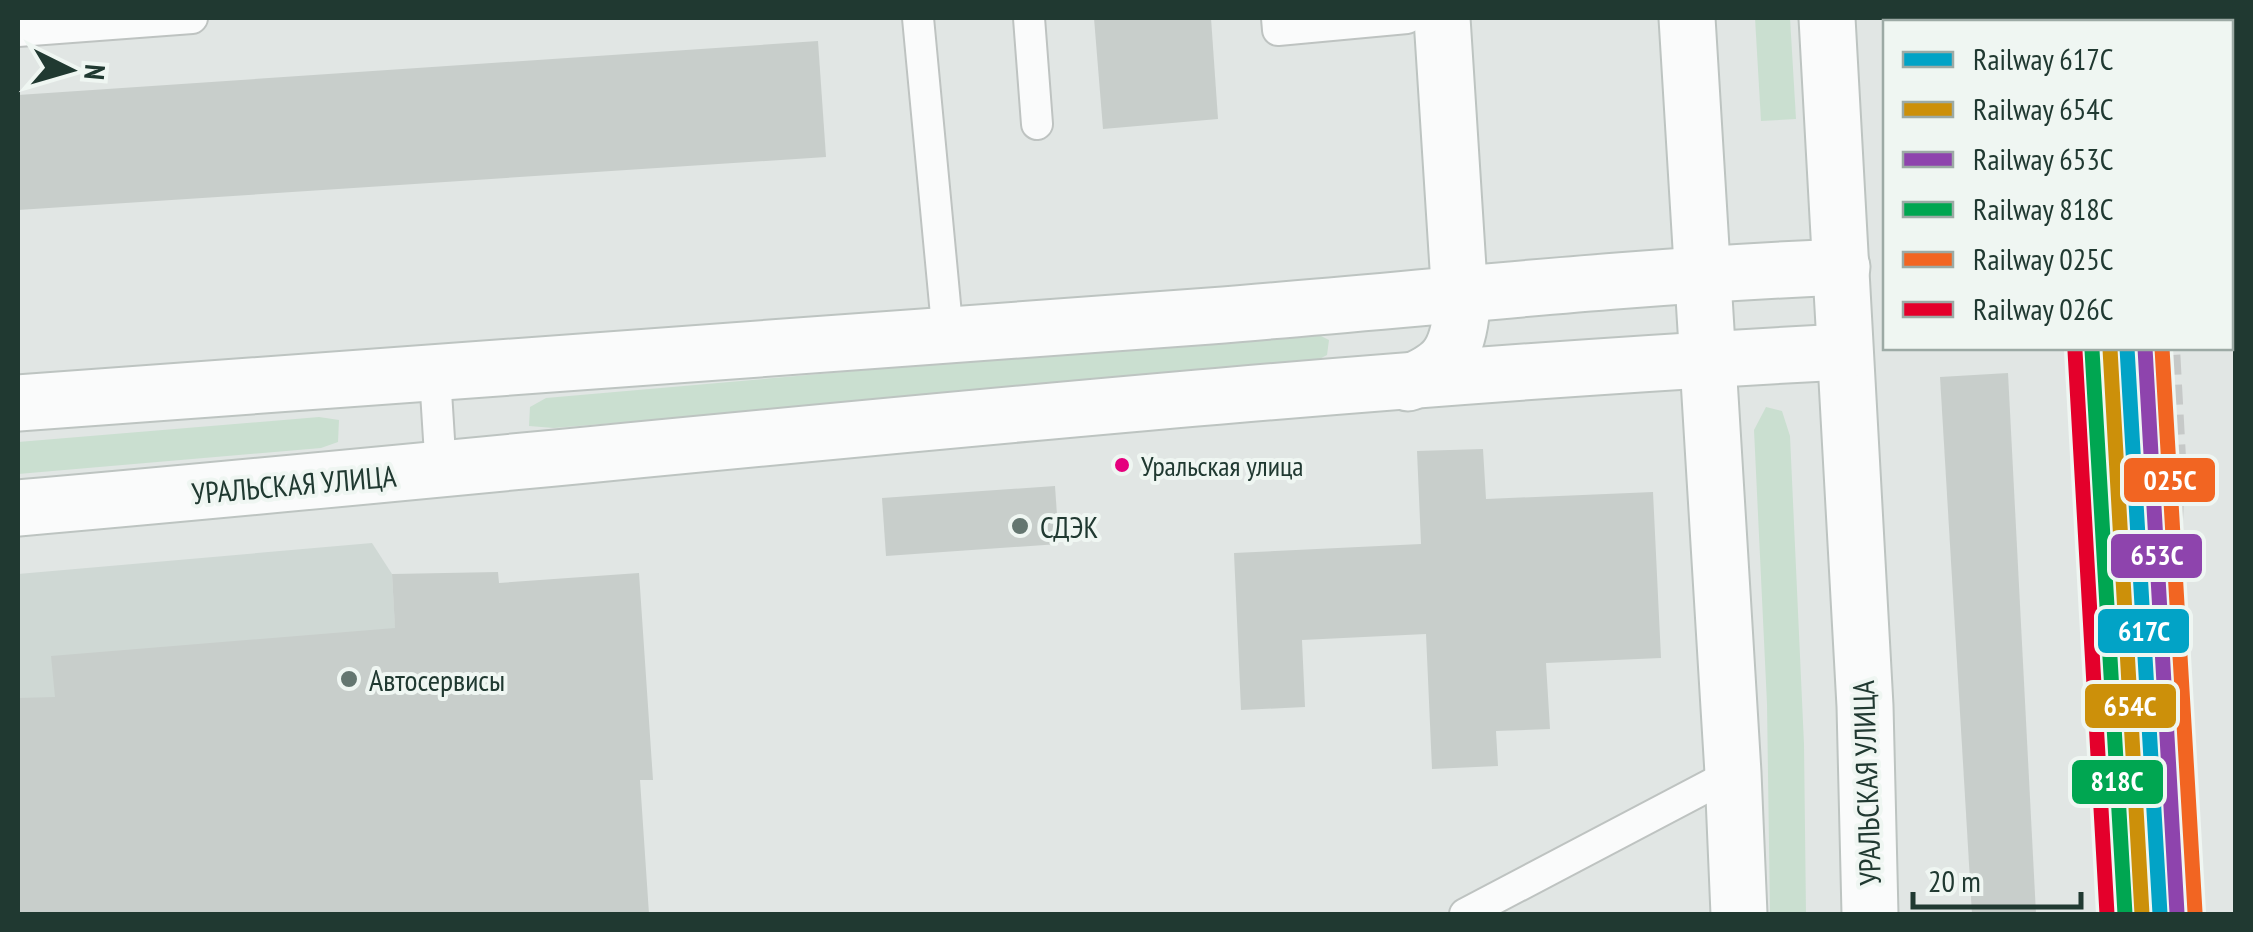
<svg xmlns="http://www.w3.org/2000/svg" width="2253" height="932" font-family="'PT Sans Narrow',sans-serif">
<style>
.built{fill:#cfd8d4}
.green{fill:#cadfd0}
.building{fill:#c8cecb}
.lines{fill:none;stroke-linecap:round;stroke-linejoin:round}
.lane-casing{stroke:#bec3c1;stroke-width:34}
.secondary-casing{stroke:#bdc4c1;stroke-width:59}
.lane{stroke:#fafbfb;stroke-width:30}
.secondary{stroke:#fafbfb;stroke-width:55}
.rail{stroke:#c6c9c8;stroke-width:8;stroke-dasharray:20 10;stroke-linecap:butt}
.rail-1-casing{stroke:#eff6f2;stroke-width:22}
.rail-2-casing{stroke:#eff6f2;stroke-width:22}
.rail-3-casing{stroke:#eff6f2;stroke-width:22}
.rail-4-casing{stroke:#eff6f2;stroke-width:22}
.rail-5-casing{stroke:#eff6f2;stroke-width:22}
.rail-6-casing{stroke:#eff6f2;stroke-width:22}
.rail-1{stroke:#02a3c6;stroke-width:15}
.rail-2{stroke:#cc900a;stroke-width:15}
.rail-3{stroke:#8e44ad;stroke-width:15}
.rail-4{stroke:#00a651;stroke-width:15}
.rail-5{stroke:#f26522;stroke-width:15}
.rail-6{stroke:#e4002b;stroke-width:15}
.bus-dot{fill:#e5007d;stroke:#eff6f2;stroke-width:4}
.poi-dot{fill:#647670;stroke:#eff6f2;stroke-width:4}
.labels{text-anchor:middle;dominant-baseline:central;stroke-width:8;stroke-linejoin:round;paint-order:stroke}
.bus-label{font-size:28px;fill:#203931;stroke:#eff6f2;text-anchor:start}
.street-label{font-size:30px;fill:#203931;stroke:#eff6f2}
.poi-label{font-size:30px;fill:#203931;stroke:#eff6f2;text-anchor:start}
.line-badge{stroke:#eff6f2;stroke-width:4}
.badge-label{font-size:28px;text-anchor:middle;font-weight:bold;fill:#fff}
</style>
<rect width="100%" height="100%" fill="#e1e6e4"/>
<!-- built -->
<polygon class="built" points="372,543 392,574 412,914 18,914 18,574"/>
<!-- green -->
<g class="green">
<polygon points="1755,18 1790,18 1796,119 1761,121"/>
<polygon points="1311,331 1329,340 1327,355 1308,365 554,428 529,426 530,407 546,398"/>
<polygon points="1766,407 1782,411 1790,436 1804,744 1806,914 1770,914 1767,704 1754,430"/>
<polygon points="319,417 339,420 338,442 321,448 18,474 18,442"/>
</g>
<!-- building -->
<g class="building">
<polygon points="1094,18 1211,18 1218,119 1103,129"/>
<polygon points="818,41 826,157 18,210 18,95"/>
<polygon points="2008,373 2036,914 1972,914 1940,377"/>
<polygon points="1483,449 1486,499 1653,492 1661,658 1546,663 1550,729 1496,731 1498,766 1432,769 1426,634 1302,640 1305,707 1241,710 1234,553 1421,544 1417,451"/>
<polygon points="1055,486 1059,544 886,556 882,498"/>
<polygon points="498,572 499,583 639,573 653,780 640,780 649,914 18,914 18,698 55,697 51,656 395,628 392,574"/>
</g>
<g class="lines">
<!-- lane casing -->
<g class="lane-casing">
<g id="lane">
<polyline points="918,18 948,336"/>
<polyline points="1029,18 1037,124"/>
<polyline points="1277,18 1278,30 1407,18"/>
<polyline points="18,31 192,18"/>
<polyline points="435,376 441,471"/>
<polyline points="1465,914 1733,773"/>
</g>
</g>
<!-- secondary casing -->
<g class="secondary-casing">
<g id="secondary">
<polyline points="1687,18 1733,773 1739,914"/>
<polyline points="1827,18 1865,706 1870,914"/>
<path d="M 1408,383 C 1445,368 1456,355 1461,315 L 1442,18"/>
<path d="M 18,403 C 415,377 812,347 1210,316 C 1421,299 1631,276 1842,267"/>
<path d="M 18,508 C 626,455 1233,384 1843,352"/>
</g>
</g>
<!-- lane -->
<use href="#lane" class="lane"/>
<!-- secondary -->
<use href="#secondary" class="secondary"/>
<!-- rail -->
<g class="rail">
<polyline points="2159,18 2159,22"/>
<polyline points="2160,914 2182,458 2176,348"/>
</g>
<!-- rail-1 casing -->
<g class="rail-1-casing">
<polyline id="rail-1" points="2127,348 2160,914"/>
</g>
<!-- rail-2 casing -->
<g class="rail-2-casing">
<polyline id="rail-2" points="2110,349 2142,914"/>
</g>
<!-- rail-3 casing -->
<g class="rail-3-casing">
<polyline id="rail-3" points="2145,348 2177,913"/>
</g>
<!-- rail-4 casing -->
<g class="rail-4-casing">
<polyline id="rail-4" points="2092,350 2125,914"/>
</g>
<!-- rail-5 casing -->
<g class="rail-5-casing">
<polyline id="rail-5" points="2162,348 2195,912"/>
</g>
<!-- rail-6 casing -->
<g class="rail-6-casing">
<polyline id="rail-6" points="2075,351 2107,914"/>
</g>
<!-- rail-1 -->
<use href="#rail-1" class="rail-1"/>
<!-- rail-2 -->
<use href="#rail-2" class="rail-2"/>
<!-- rail-3 -->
<use href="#rail-3" class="rail-3"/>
<!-- rail-4 -->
<use href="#rail-4" class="rail-4"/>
<!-- rail-5 -->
<use href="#rail-5" class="rail-5"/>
<!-- rail-6 -->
<use href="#rail-6" class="rail-6"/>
</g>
<!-- markers -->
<circle class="bus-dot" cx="1122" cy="465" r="9"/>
<g class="poi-dot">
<circle cx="1020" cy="526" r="10"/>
<circle cx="349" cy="679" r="10"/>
</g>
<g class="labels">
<!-- bus labels -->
<g class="bus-label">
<text x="1141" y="465">Уральская улица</text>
</g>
<!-- street labels -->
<g class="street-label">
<text transform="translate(294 484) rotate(-5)">УРАЛЬСКАЯ УЛИЦА</text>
<text transform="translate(1866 783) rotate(-92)">УРАЛЬСКАЯ УЛИЦА</text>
</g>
<!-- poi labels -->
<g class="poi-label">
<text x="1040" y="526">СДЭК</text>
<text x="369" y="679">Автосервисы</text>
</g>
</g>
<g class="line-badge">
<rect x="2122" y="456" width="95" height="48" rx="10" fill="#f26522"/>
<rect x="2109" y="532" width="95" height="48" rx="10" fill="#8e44ad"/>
<rect x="2096" y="607" width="95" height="48" rx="10" fill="#02a3c6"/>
<rect x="2083" y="682" width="95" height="48" rx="10" fill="#cc900a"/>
<rect x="2070" y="758" width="95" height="48" rx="10" fill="#00a651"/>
</g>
<g class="badge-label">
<text x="2170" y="490">025С</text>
<text x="2157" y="565">653С</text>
<text x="2144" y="641">617C</text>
<text x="2130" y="716">654С</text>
<text x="2117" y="791">818С</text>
</g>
<!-- border -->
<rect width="2253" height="932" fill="none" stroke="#203931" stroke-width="40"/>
<!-- legend -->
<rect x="1883" y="20" width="350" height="330" fill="#eff6f2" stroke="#9caaa5" stroke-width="2.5"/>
<rect x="1903" y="52" width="50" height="15" fill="#02a3c6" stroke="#9caaa5" stroke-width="2.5"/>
<text x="1973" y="70" font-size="30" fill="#203931">Railway 617C</text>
<rect x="1903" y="102" width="50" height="15" fill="#cc900a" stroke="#9caaa5" stroke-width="2.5"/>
<text x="1973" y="120" font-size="30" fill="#203931">Railway 654С</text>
<rect x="1903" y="152" width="50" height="15" fill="#8e44ad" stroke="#9caaa5" stroke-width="2.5"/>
<text x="1973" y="170" font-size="30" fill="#203931">Railway 653С</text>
<rect x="1903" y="202" width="50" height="15" fill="#00a651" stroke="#9caaa5" stroke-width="2.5"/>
<text x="1973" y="220" font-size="30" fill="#203931">Railway 818С</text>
<rect x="1903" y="252" width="50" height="15" fill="#f26522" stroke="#9caaa5" stroke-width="2.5"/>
<text x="1973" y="270" font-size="30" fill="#203931">Railway 025С</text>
<rect x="1903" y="302" width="50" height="15" fill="#e4002b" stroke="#9caaa5" stroke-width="2.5"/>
<text x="1973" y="320" font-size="30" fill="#203931">Railway 026С</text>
<!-- north arrow -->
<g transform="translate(70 70) rotate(95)" stroke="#eff6f2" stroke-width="8" paint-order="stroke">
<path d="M0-8L18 38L0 25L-18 38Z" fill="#203931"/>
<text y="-15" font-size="28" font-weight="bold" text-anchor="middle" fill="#203931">N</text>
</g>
<!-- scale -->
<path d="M1913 892v15h168v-15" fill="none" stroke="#203931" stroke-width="5"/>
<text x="1928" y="892" font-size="30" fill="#203931" stroke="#eff6f2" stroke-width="8" paint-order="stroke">20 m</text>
</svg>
